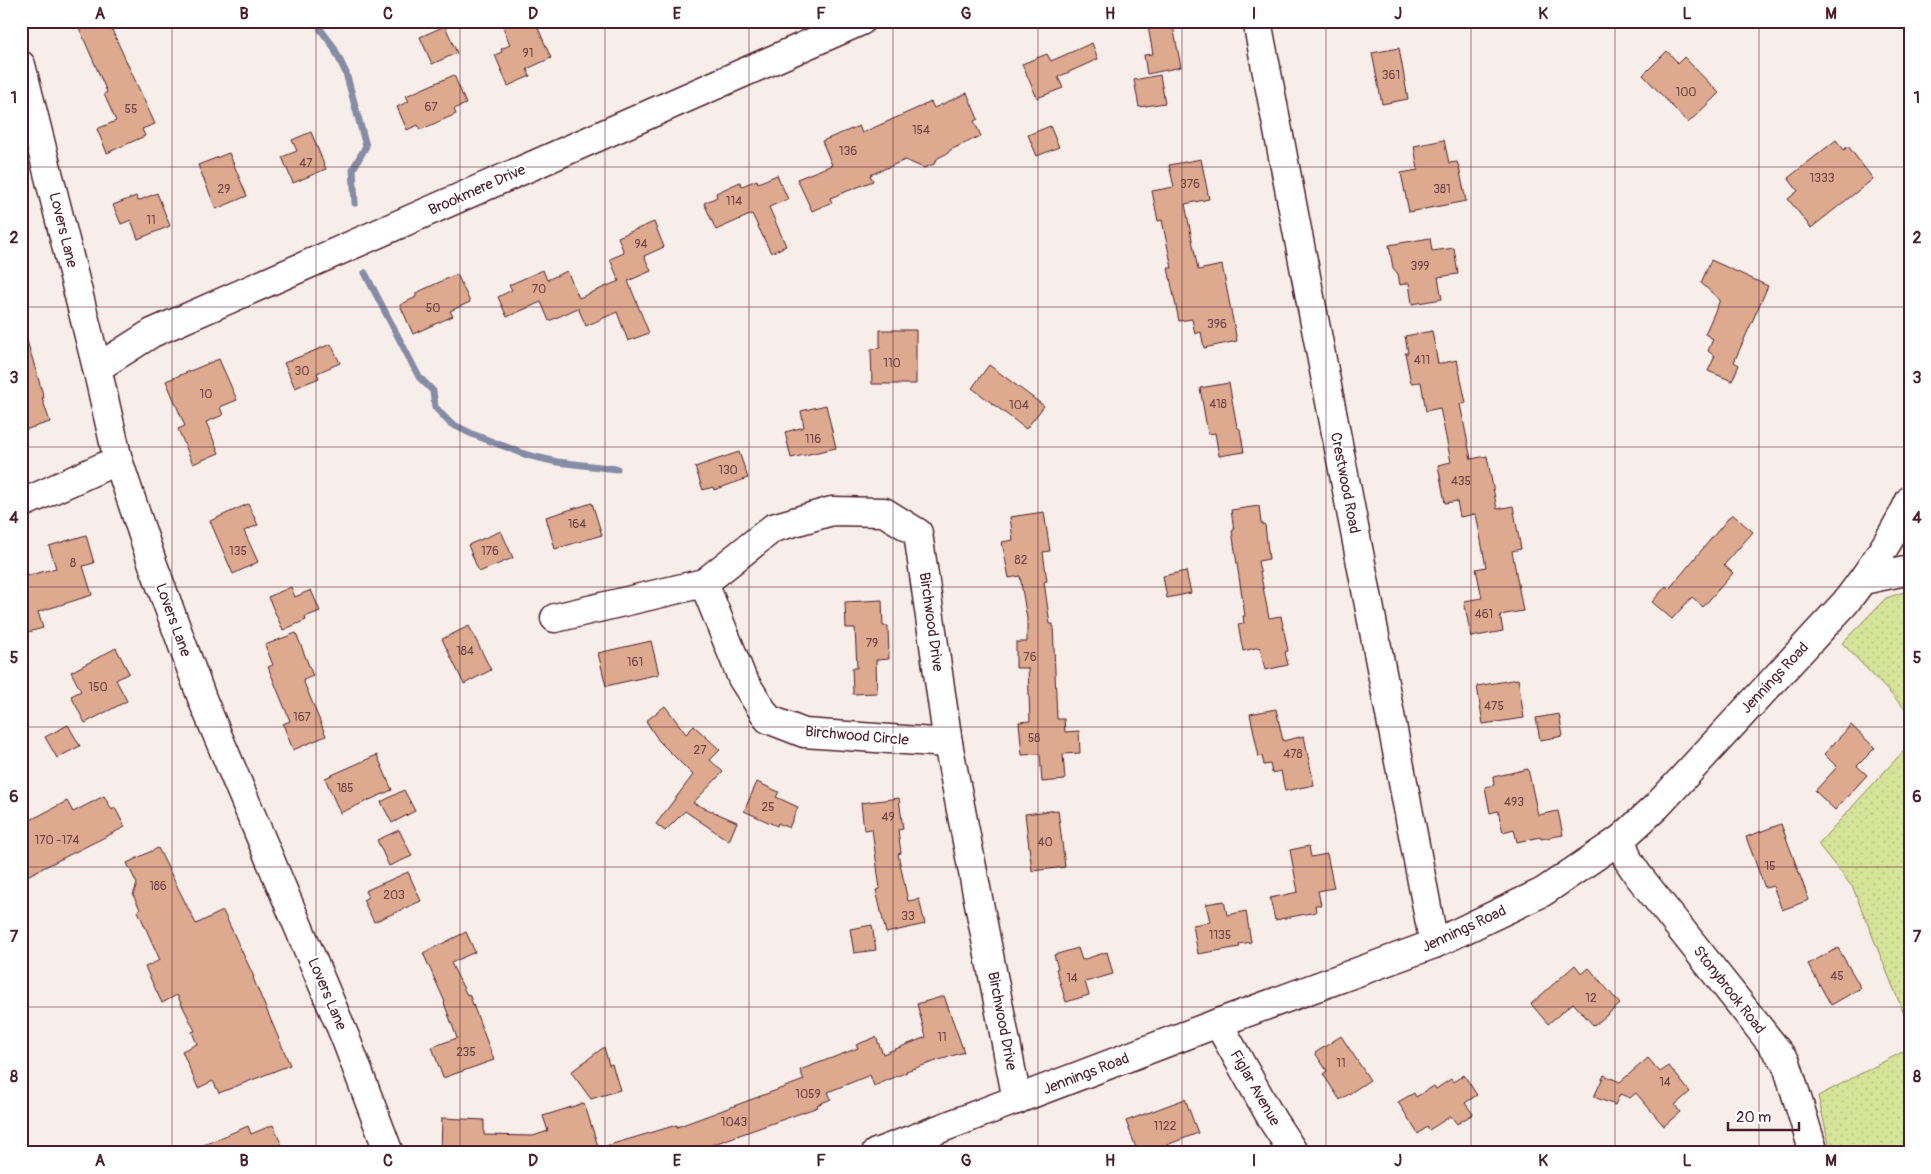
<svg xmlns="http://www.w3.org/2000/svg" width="1931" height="1174" font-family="Pangolin,sans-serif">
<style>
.park{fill:url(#park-dots);stroke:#908262}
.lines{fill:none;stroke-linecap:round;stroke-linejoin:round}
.stream{stroke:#858ca5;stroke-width:7}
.building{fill:#ddaa90;stroke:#4a1f2b}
.minor-casing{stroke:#4a1f2b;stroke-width:31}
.minor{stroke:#fff;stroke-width:28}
.grid{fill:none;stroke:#4a1f2b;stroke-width:1;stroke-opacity:0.55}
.labels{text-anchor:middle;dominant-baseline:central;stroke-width:4;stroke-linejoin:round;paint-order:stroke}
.number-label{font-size:12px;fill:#6f4244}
.street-label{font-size:15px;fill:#4a1f2b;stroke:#fff}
.neatline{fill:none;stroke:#4a1f2b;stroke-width:2}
.grid-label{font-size:16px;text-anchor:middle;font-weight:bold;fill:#4a1f2b}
</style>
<defs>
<pattern id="park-dots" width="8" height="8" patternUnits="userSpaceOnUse" patternTransform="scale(1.25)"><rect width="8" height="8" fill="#d5e498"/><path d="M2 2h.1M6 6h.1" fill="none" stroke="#b8c383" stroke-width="1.8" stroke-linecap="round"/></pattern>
</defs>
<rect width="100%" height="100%" fill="#f8eee9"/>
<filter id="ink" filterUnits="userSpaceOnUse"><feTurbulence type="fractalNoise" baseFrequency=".02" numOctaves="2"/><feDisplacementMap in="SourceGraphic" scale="10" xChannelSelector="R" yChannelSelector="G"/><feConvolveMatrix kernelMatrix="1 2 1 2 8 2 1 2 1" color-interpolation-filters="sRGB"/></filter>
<g filter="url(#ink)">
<!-- park -->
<g class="park">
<polygon points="1910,590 1910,714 1842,643 1886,598"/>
<polygon points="1910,744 1910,1029 1853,888 1818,844"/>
<polygon points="1910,1048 1910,1153 1831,1153 1818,1096"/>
</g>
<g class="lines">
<!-- stream -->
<g class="stream">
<polyline points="319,21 321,30 333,46 346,73 366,146 353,169 355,203"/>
<polyline points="365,273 419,377 433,391 435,407 450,423 472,434 527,455 557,462 617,469"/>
</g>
</g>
<!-- building -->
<g class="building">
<polygon points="76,21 108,21 155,124 142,129 145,136 107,153 97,129 116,121 104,94 107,92"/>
<polygon points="501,21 535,21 551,58 527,69 530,76 508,86 495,55 502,52 501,49 510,45"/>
<polygon points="1147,21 1172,21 1181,67 1147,74 1144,55 1153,54"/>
<polygon points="445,26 457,53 432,64 420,37"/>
<polygon points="1092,43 1098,59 1058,77 1063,88 1037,98 1022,64 1047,54 1051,61"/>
<polygon points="1399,48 1408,99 1382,104 1372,53"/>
<polygon points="1667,51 1678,63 1684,57 1719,93 1688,123 1643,75"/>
<polygon points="454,75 466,104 454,109 456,114 420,130 418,125 407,130 397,107 409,101 406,96"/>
<polygon points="1160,75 1165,103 1139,107 1134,80"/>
<polygon points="967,93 978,119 974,121 981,136 950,150 948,153 938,158 934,164 924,168 905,160 870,175 873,181 830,198 832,202 812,211 797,179 832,165 822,141 859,126 862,133 931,102 934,108"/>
<polygon points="1050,126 1059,147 1037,156 1028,135"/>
<polygon points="311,132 326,169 293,183 282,157 297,151 292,140"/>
<polygon points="1444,140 1449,163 1457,162 1459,167 1466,201 1409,212 1401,173 1418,170 1414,146"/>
<polygon points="1836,140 1844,150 1848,146 1873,179 1811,228 1788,199 1798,191 1788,178"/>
<polygon points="229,153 247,196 216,209 198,165"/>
<polygon points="1201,159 1209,199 1185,204 1198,270 1222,265 1237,341 1204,348 1201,332 1195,334 1192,319 1179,321 1168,268 1172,268 1162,220 1158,221 1152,191 1174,187 1169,165"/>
<polygon points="777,175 788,199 769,207 786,246 771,253 752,214 716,230 704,203 717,197 716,193 740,182 742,186 757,180 758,183"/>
<polygon points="157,193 170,226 138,239 131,220 121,224 113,205 136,196 138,201"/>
<polygon points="654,222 664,247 644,256 651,271 628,281 649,333 628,341 617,312 586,326 578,308 549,321 541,302 507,317 498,297 512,290 509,285 543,270 547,280 567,271 579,298 619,281 610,259 624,253 618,237"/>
<polygon points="1430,238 1432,251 1454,248 1458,274 1438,277 1442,299 1412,304 1409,283 1400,285 1398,274 1393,268 1389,245"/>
<polygon points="1711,260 1768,286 1734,362 1739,365 1732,381 1708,371 1715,356 1708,351 1713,339 1705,334 1720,300 1701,283"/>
<polygon points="457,274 470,302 450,311 453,316 413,334 400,305 416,297 416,293"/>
<polygon points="880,330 916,330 916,384 872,384 871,349 880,348"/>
<polygon points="1432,331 1438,364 1457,360 1466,403 1460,404 1471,459 1487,456 1497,509 1513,506 1521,549 1512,551 1523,611 1500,615 1503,631 1471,637 1464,601 1482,598 1476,569 1486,567 1476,514 1460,517 1457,501 1445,503 1438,465 1451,462 1440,408 1426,411 1421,382 1411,383 1405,353 1408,353 1405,336"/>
<polygon points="26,337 44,398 42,398 50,422 21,431 21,338"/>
<polygon points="331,344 340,363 317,373 319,378 295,388 284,363"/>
<polygon points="219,359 237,400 220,407 223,415 206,422 219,453 193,464 178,429 185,426 166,381"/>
<polygon points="989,365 1044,406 1026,429 972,388"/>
<polygon points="1229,383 1237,427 1240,429 1244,452 1219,456 1215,433 1208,434 1200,388"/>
<polygon points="826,405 836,448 791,458 785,432 804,427 801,411"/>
<polygon points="739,452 748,478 714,490 713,487 703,490 695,467"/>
<polygon points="592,503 602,535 555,549 546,517"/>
<polygon points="248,504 258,525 244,531 258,562 233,574 210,521"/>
<polygon points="1259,506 1261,523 1265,525 1269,559 1258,561 1269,618 1281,616 1288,651 1285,652 1288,665 1265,670 1260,647 1243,651 1238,624 1244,623 1243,616 1245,616 1232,531 1234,530 1231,510"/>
<polygon points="1044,512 1050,551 1043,552 1047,581 1044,582 1050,624 1053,624 1057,719 1064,719 1065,732 1079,731 1080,753 1063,754 1065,780 1042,782 1040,754 1022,755 1019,722 1030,721 1028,668 1016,668 1016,642 1027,642 1027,619 1020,576 1009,578 1002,542 1013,540 1010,517"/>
<polygon points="1732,514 1753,532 1724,565 1733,573 1703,607 1692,597 1672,619 1652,602 1666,586 1669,589"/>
<polygon points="501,531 513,558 479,572 468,545"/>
<polygon points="86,535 94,563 83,566 92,595 38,612 43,628 21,634 21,573 26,572 27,576 56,568 49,546"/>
<polygon points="1186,571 1191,593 1167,598 1163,576"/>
<polygon points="291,587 295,597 311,590 320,611 305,617 306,620 283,630 268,597"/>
<polygon points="882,600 883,626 888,626 889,659 876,660 877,693 853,694 852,668 857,668 855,628 846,628 845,602"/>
<polygon points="469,626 491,670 464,684 442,639"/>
<polygon points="296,633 313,676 303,680 326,736 293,750 283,724 290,721 268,667 273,665 265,645"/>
<polygon points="651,641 659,674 606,686 598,653"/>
<polygon points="116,648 129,673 116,680 127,701 85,723 71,696 81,691 71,672"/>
<polygon points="1518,679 1524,718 1483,724 1477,686"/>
<polygon points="665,706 686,734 694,726 720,750 710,760 723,772 693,803 737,822 729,841 685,811 665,831 656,824 693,775 659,741 646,721"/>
<polygon points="1276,709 1283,741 1304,736 1314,785 1285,791 1281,771 1272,773 1270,764 1264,765 1262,756 1259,757 1250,714"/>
<polygon points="1559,714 1563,736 1540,740 1536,718"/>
<polygon points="68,725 80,746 57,758 45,737"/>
<polygon points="1851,725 1875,748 1857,766 1867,775 1835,810 1815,791 1837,767 1824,754"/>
<polygon points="377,755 392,790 340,813 325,778"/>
<polygon points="1528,769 1538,815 1558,811 1563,835 1541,839 1540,837 1517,842 1514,829 1503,832 1498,811 1490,813 1485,787 1494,785 1493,777"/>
<polygon points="757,782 779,792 776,797 798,807 789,828 778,823 777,826 744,811"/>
<polygon points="404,790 415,811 392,823 381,802"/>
<polygon points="104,796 112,810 115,808 125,827 21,879 21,825 67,801 73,812"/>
<polygon points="899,798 903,829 898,830 901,853 898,854 908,901 919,899 925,924 886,933 876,890 880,889 872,829 864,830 861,803"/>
<polygon points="1058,810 1065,867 1032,871 1025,814"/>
<polygon points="1781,824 1809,900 1782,910 1773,886 1765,888 1746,837"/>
<polygon points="399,830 412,856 389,866 377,840"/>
<polygon points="1309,846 1311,857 1327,854 1334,888 1318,891 1321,905 1315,905 1316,912 1275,920 1270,898 1298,892 1290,850"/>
<polygon points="158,848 196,924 223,911 254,977 253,978 290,1065 219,1093 213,1081 198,1088 182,1051 197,1044 192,1032 195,1031 177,995 162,1003 145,967 160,960 138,911 140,909 133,895 137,884 127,863"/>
<polygon points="408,872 421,901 374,922 363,900 368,897 365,891"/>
<polygon points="1224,901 1227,915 1246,911 1251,942 1239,944 1240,947 1198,954 1193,925 1210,922 1206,904"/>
<polygon points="872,925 876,950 854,953 850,929"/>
<polygon points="466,932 475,952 451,963 467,995 469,994 494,1060 443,1078 432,1047 457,1038 444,1003 445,1002 423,953"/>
<polygon points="1078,948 1082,960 1107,952 1113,974 1085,982 1089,995 1066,1002 1056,969 1058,968 1054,955"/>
<polygon points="1838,948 1861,988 1831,1005 1808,964"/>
<polygon points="1575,965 1582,974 1589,968 1620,1004 1594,1026 1573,1003 1548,1024 1531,1004"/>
<polygon points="944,996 964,1052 906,1071 907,1072 874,1086 870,1075 828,1092 831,1099 817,1105 818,1107 689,1153 441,1153 442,1118 484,1120 484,1135 533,1136 548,1131 543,1116 584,1103 600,1152 599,1148 677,1125 677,1127 804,1080 800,1070 858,1048 856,1045 876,1037 883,1054 926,1037 917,1004"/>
<polygon points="1341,1036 1370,1080 1340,1100 1323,1074 1327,1071 1315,1053"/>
<polygon points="604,1047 609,1065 612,1064 620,1090 591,1099 571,1072"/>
<polygon points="1648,1058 1660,1072 1669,1066 1690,1092 1675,1105 1680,1112 1664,1126 1636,1093 1630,1098 1620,1094 1615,1105 1594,1097 1604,1075 1620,1082"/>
<polygon points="1464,1075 1477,1095 1465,1103 1473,1114 1457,1124 1451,1116 1429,1130 1427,1127 1418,1134 1398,1102 1414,1093 1416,1097 1434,1086 1436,1089 1451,1079 1453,1082"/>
<polygon points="1185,1099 1198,1133 1146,1153 1138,1153 1126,1121"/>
<polygon points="273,1125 285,1153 185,1153 248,1126 251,1134"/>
</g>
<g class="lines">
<!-- minor casing -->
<g class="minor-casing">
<g id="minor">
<polyline points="1257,21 1434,944"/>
<polyline points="21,65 97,368 118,460 151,559 203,701 345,1037 389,1153"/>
<polyline points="97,368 152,333 861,21"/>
<polyline points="21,504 118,460"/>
<polyline points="1863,580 1910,570"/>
<polyline points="704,583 742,678 768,719 804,733 948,743"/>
<polyline points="555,618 704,583 773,528 832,511 884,512 918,533 948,743 1017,1100"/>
<polyline points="1621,839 1628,860 1638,875 1786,1062 1814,1153"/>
<polyline points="1218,1023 1273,1121 1294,1153"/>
<path d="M 876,1153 L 1218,1023 L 1434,944 L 1543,892 L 1621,839 L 1657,806 L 1845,603 C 1870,571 1893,537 1910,500"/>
</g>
</g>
<!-- minor -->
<use href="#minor" class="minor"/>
</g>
</g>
<!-- grid -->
<path class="grid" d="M 172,21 L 172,1153M 316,21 L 316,1153M 460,21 L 460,1153M 605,21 L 605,1153M 749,21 L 749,1153M 893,21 L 893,1153M 1038,21 L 1038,1153M 1182,21 L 1182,1153M 1326,21 L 1326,1153M 1471,21 L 1471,1153M 1615,21 L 1615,1153M 1759,21 L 1759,1153M 21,167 L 1910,167M 21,307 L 1910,307M 21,447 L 1910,447M 21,587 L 1910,587M 21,727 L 1910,727M 21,867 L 1910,867M 21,1007 L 1910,1007"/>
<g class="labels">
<!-- number labels -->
<g class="number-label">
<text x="528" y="53">91</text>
<text x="1391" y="75">361</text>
<text x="1686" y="92">100</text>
<text x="431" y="107">67</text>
<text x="131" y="109">55</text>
<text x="921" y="130">154</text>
<text x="848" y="151">136</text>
<text x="306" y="163">47</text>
<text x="1822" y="178">1333</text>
<text x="1190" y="184">376</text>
<text x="224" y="189">29</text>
<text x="1442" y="189">381</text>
<text x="734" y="201">114</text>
<text x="151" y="220">11</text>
<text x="641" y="244">94</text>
<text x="1420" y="266">399</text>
<text x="539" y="289">70</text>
<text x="433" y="308">50</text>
<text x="1217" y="324">396</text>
<text x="1422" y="360">411</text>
<text x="892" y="363">110</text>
<text x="302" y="371">30</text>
<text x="206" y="394">10</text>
<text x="1218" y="404">418</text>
<text x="1019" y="405">104</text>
<text x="813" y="439">116</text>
<text x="728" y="470">130</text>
<text x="1461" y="481">435</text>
<text x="577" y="524">164</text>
<text x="238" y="551">135</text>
<text x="490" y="551">176</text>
<text x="1021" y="560">82</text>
<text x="73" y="563">8</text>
<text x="1484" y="614">461</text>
<text x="872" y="643">79</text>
<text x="465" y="651">184</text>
<text x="1030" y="657">76</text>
<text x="635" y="662">161</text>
<text x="98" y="687">150</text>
<text x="1494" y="706">475</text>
<text x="302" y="717">167</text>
<text x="1034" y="738">58</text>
<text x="700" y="750">27</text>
<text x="1293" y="754">478</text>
<text x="345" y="788">185</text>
<text x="1514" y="802">493</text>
<text x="768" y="807">25</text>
<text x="888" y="817">49</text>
<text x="57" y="840">170 -174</text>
<text x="1045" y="842">40</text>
<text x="1770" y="866">15</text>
<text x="158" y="886">186</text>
<text x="394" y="895">203</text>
<text x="908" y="916">33</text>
<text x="1220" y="935">1135</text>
<text x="1837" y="976">45</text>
<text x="1072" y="978">14</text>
<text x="1591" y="998">12</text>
<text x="942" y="1037">11</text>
<text x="466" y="1052">235</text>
<text x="1341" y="1063">11</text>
<text x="1665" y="1082">14</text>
<text x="808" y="1094">1059</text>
<text x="734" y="1122">1043</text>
<text x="1165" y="1126">1122</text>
</g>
<!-- street labels -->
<g class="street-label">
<text transform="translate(477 190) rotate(-24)">Brookmere Drive</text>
<text transform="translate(63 230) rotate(76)">Lovers Lane</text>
<text transform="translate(1345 483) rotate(79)">Crestwood Road</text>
<text transform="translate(173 620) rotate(70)">Lovers Lane</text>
<text transform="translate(931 622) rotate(82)">Birchwood Drive</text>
<text transform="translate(1775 678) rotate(-47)">Jennings Road</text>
<text transform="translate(857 736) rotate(5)">Birchwood Circle</text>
<text transform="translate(1464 929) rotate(-25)">Jennings Road</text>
<text transform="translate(1729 990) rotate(52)">Stonybrook Road</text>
<text transform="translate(327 994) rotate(67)">Lovers Lane</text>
<text transform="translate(1002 1021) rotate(79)">Birchwood Drive</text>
<text transform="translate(1086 1074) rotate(-21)">Jennings Road</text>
<text transform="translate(1255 1088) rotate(60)">Figlar Avenue</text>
</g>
</g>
<!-- margin -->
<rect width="1931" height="1174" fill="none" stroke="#fff" stroke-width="55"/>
<!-- scale -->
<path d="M1728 1122v8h71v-8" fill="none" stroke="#4a1f2b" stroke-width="2.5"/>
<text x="1736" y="1122" font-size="15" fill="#4a1f2b" stroke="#ffffff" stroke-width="4" paint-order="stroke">20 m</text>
<rect x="28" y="28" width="1876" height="1118" class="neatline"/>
<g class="grid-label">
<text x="100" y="19">A</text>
<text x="244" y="19">B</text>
<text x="388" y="19">C</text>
<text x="533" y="19">D</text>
<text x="677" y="19">E</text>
<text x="821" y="19">F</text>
<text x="966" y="19">G</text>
<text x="1110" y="19">H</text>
<text x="1254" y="19">I</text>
<text x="1398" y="19">J</text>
<text x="1543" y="19">K</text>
<text x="1687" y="19">L</text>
<text x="1831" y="19">M</text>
<text x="14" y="103">1</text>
<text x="1917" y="103">1</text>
<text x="14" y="243">2</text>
<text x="1917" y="243">2</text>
<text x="14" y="383">3</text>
<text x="1917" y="383">3</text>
<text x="14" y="523">4</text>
<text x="1917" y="523">4</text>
<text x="14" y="663">5</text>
<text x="1917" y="663">5</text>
<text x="14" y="802">6</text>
<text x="1917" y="802">6</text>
<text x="14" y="942">7</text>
<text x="1917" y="942">7</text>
<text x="14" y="1082">8</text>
<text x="1917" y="1082">8</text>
<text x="100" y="1166">A</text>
<text x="244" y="1166">B</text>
<text x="388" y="1166">C</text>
<text x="533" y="1166">D</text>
<text x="677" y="1166">E</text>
<text x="821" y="1166">F</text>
<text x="966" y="1166">G</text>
<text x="1110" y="1166">H</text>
<text x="1254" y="1166">I</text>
<text x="1398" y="1166">J</text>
<text x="1543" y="1166">K</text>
<text x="1687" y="1166">L</text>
<text x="1831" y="1166">M</text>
</g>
</svg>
